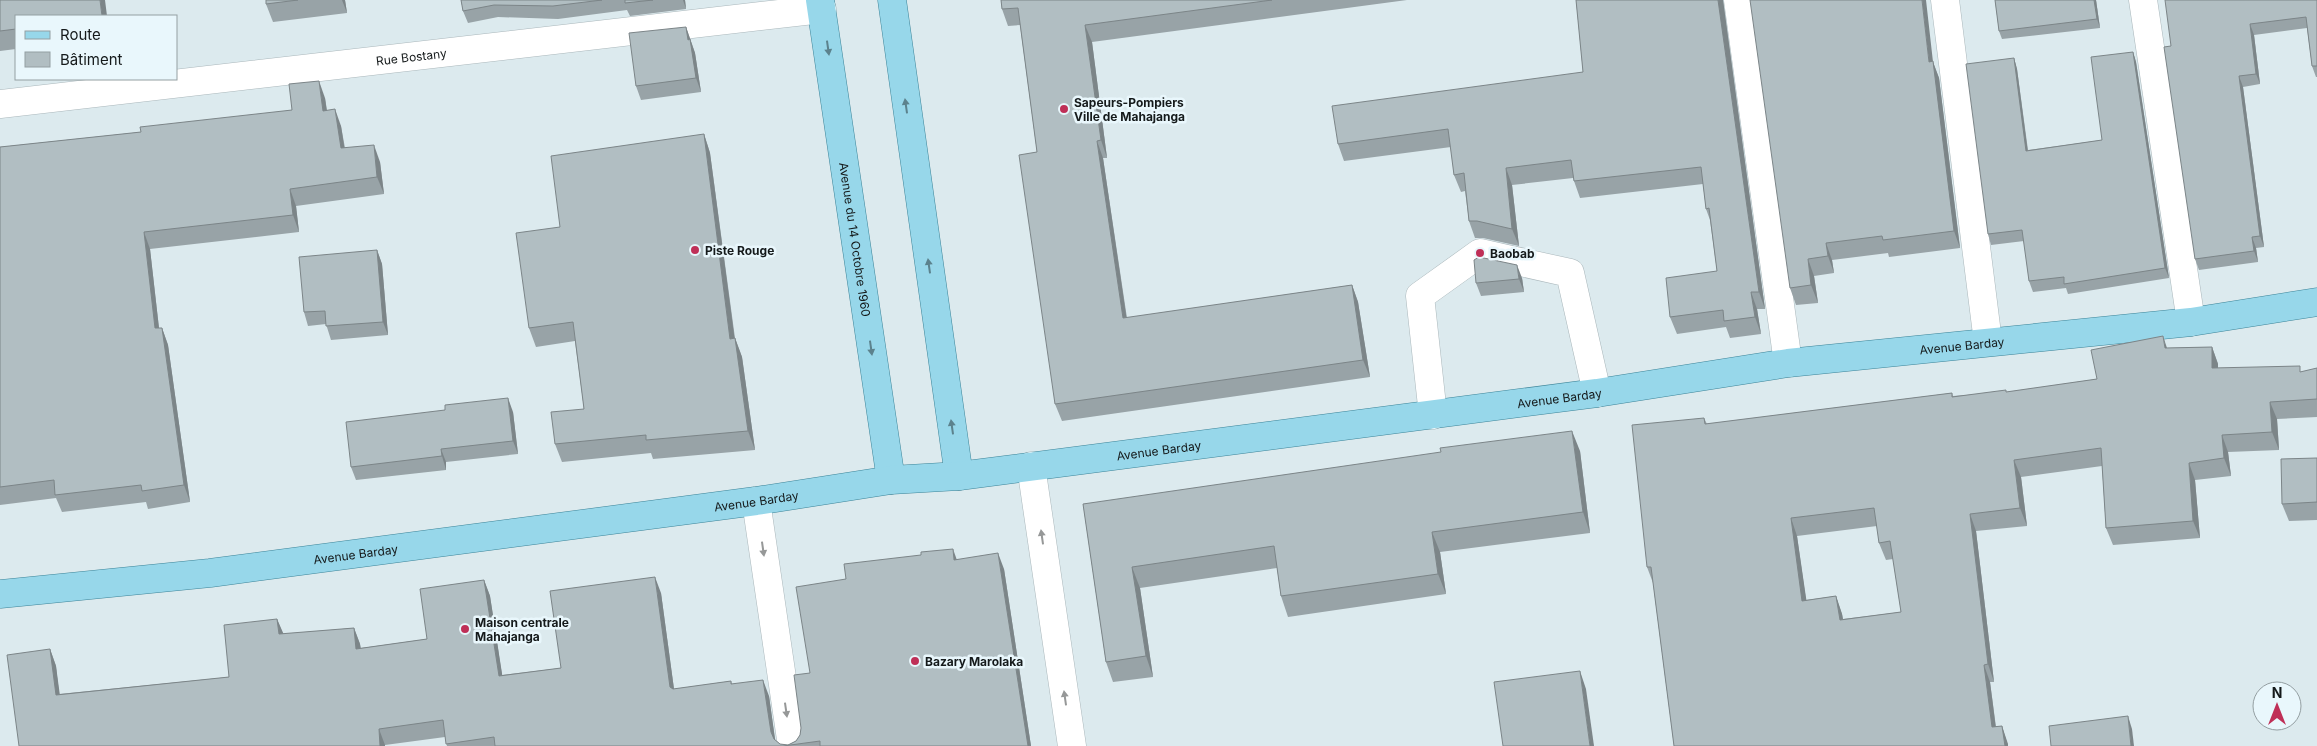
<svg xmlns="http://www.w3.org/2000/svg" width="2317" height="746" font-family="Inter,sans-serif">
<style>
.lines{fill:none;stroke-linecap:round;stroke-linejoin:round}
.minor-casing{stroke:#aab7bb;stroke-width:29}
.major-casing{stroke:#3d8498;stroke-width:29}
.minor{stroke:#fff;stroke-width:28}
.major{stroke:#97d7ea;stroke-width:28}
.wall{fill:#98a3a7;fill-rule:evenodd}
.shaded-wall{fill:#7c8588}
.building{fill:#b1bec2;stroke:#7c8588;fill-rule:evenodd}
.oneway{fill:#5c828d}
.oneway2{fill:#969898}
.poi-dot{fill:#bf2f57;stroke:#e9f7fc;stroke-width:2}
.labels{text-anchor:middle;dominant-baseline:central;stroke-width:5;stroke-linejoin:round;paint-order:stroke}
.street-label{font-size:12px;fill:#151a1b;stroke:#e9f7fc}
.poi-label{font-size:12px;font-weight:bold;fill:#151a1b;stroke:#e9f7fc;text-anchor:start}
</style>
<rect width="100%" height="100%" fill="#dceaee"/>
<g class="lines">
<!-- minor casing -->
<g class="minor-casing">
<g id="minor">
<polyline points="1738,0 1788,363"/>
<polyline points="1945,0 1988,342"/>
<polyline points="2143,0 2191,322"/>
<path id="s1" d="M 0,104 L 822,9"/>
<polyline points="1433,415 1420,296 1480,253 1570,273 1597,393"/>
<polyline points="1031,466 1072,746"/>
<polyline points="756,501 792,746"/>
</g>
</g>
<!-- major casing -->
<g class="major-casing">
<g id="major">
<path id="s2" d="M 820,0 L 891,480"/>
<polyline points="892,0 959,476"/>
<path id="s3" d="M 0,594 L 210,573 L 756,501 L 891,480 L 959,476 L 1597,393 L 1788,363 L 2191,322 L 2317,302"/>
</g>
</g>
<!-- minor -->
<use href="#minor" class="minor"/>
<!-- major -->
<use href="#major" class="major"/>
</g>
<!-- wall -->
<g class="wall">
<polygon points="0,0 16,16 16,49 0,51"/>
<polygon points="266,0 345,0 347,13 273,22 266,4"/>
<polygon points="461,0 685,0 686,9 630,16 627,10 558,19 498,17 468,23 463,11"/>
<polygon points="1001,0 1407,0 1092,42 1107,158 1103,158 1127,318 1352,285 1358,302 1370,377 1062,421 1055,404 1037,152 1020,25 1008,26 1002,9"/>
<polygon points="1576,0 1723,0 1765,309 1757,309 1761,334 1730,338 1726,327 1677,334 1670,317 1717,271 1710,220 1706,209 1703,184 1580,198 1574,181 1573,178 1512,185 1519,246 1483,238 1475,238 1469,221 1465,191 1461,192 1454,175 1451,147 1344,161 1338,144 1583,72"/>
<polygon points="1995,0 2096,0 2100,28 2002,39 1999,31"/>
<polygon points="2317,0 2317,77 2316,77 2312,66 2307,28 2254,35 2260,84 2243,87 2264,247 2256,248 2258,262 2199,270 2195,259 2171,46"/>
<polygon points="686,27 695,53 701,92 641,100 636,86"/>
<polygon points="2133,52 2136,62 2169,278 2068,294 2066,288 2033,292 2029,281 2024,241 1991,245 1988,234 2014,58 2017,69 2028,150 2102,140"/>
<polygon points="1933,62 1939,78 1960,248 1889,257 1888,253 1832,260 1834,273 1814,276 1818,303 1796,305 1790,288"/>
<polygon points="325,98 327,110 341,126 345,148 380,162 384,194 296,206 299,232 150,249 159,328 162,328 168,345 190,502 148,509 146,502 62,512 56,498 0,505 0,147 141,132 292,110"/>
<polygon points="704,134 710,153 735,338 742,357 755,450 653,459 651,453 562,462 555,444 584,409 575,341 536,347 529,328 560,227"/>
<polygon points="377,250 382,264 388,335 331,340 326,324 308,326 304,312"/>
<polygon points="1522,278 1524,292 1481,296 1476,283"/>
<path d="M 2212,347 L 2218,364 L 2218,368 L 2302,372 L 2317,368 L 2317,417 L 2277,419 L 2279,450 L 2228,452 L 2231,476 L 2195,480 L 2200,538 L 2113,545 L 2106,528 L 2102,466 L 2021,477 L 2027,526 L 1976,531 L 1994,682 L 1990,682 L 1996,727 L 2002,726 L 2008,746 L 1674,746 L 1653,583 L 1647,567 L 1704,418 L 1707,424 L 1952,393 L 1953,396 L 2007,392 L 2097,379 L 2167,348 ZM 1877,526 L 1879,543 L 1886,560 L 1893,559 L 1901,612 L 1843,619 L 1842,614 L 1836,596 L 1806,600 L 1797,536 Z"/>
<polygon points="513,412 518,454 446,462 446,470 356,480 351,467"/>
<polygon points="1580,451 1590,533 1440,552 1446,594 1288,617 1281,596 1277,568 1140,588 1153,677 1113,682 1106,662 1083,504"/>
<polygon points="2317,458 2317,520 2289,521 2282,504"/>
<polygon points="957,559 1004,569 1031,746 447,746 445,737 385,745 385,746 19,746 50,649 56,666 59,694 229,677 277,619 283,634 354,628 360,644 361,648 427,639 484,580 490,596 502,675 561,668 661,593 674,689 731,681 732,684 769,696 775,740 780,744 788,745 796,741 800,735 810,673 846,579"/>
</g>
<!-- shaded-wall -->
<g class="shaded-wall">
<polygon points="100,0 105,0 107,16 102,16"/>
<polygon points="342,0 345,0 347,13"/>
<polygon points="683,0 685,0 686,9"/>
<polygon points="1718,0 1723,0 1765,309 1759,292"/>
<polygon points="1922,0 1926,0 1933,62 1939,78 1960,248 1954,231 1929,62"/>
<polygon points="2094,0 2096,0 2100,28 2097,19"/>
<polygon points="2250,24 2254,35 2260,84 2256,74"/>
<polygon points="1085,25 1092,42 1107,158 1101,140"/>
<polygon points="686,27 695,53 701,92 696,78 688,40"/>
<polygon points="2133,52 2136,62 2169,278 2165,268"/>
<polygon points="2014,58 2017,69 2029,161 2026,151"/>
<polygon points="2239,76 2243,87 2264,247 2260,236"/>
<polygon points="319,81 325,98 329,128 323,111"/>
<polygon points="335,109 341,126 347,165 341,148"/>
<polygon points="704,134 710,153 737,357 730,339"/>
<polygon points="1097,141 1103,158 1129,335 1123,318"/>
<polygon points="374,145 380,162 384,194 377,177"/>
<polygon points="1506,168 1512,185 1519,246 1512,229"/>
<polygon points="290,189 296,206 299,232 293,215"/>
<polygon points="144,232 150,249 161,346 155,328"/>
<polygon points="2252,237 2256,248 2258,262 2254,251"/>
<polygon points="1826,243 1832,260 1834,273 1828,256"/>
<polygon points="377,250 382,264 388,335 383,322"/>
<polygon points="1808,259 1814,276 1818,303 1811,285"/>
<polygon points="1517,265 1522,278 1524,292 1519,279"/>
<polygon points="1352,285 1358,302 1370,377 1363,360"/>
<polygon points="1751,292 1757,309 1761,334 1755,317"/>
<polygon points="162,328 168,345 190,502 184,485"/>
<polygon points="2163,336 2169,354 2165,348"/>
<polygon points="735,338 742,357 755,450 748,431"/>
<polygon points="2212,347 2218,364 2218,386 2212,368"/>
<polygon points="508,398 513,412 518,454 513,441"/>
<polygon points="2270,402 2277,419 2279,450 2272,432"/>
<polygon points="1572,431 1580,451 1590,533 1583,512"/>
<polygon points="2222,435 2228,452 2231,476 2224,458"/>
<polygon points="441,449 446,462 446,470 442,456"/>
<polygon points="2014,460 2021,477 2027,526 2020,508"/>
<polygon points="2189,463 2195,480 2200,538 2193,521"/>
<polygon points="1970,514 1976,531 1994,682 1988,664"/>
<polygon points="1791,518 1797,536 1809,618 1802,601"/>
<polygon points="1432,532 1440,552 1446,594 1438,574"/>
<polygon points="953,549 959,566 954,560"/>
<polygon points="998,553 1004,569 1031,746 1028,746"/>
<polygon points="1132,567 1140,588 1153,677 1146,656"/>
<polygon points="655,577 661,593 676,704 670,687"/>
<polygon points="484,580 490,596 505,693 499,676"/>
<polygon points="1836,596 1842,614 1846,637 1840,620"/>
<polygon points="277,619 284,635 279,634"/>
<polygon points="354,628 360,644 362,666 356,649"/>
<polygon points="50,649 56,666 62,711 56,695"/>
<polygon points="1984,665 1990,682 1998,745 1992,727"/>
<polygon points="1580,671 1586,689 1594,746 1590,746"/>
<polygon points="763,680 769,696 776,746 771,732"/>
<polygon points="2128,716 2132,729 2134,746 2131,746"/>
<polygon points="2002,726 2008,744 2008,746 2005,746"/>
<polygon points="379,729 385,745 385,746 380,746"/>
</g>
<!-- building -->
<g class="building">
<polygon points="0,0 100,0 102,16 16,16 16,29 0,31"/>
<polygon points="266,0 298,0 266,4"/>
<polygon points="461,0 602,0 553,6 494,5 463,11"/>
<polygon points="625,0 653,0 625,3"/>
<polygon points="1001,0 1272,0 1085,25 1101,140 1097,141 1123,318 1352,285 1363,360 1055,404 1019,155 1037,152 1018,8 1002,9"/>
<polygon points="1576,0 1718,0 1759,292 1751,292 1755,317 1724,321 1723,310 1670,317 1666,278 1717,271 1709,208 1706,209 1701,167 1574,181 1571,160 1506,168 1512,229 1477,221 1469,221 1464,173 1454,175 1448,129 1338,144 1332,106 1583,72"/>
<polygon points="1750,0 1922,0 1929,62 1933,61 1954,231 1883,240 1882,236 1826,243 1828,256 1808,259 1811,285 1790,288"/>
<polygon points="1995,0 2094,0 2097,19 1999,31"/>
<polygon points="2165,0 2317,0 2317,66 2312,66 2306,17 2250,24 2256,74 2239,76 2260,236 2252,237 2254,251 2195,259 2164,47 2171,46"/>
<polygon points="686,27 688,40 690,39 696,78 636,86 629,33"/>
<polygon points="2133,52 2165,268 2064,284 2064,277 2029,281 2022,230 1988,234 1966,64 2014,58 2026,151 2102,140 2091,57"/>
<polygon points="319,81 323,111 335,109 341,148 374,145 377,177 290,189 293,215 144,232 155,328 162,328 184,485 142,491 141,485 55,495 54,480 0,487 0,147 141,132 140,127 292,110 289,84"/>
<polygon points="704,134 730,339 735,338 748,431 646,440 646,435 555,444 551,412 584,409 573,322 529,328 516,233 560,227 551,156"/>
<polygon points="377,250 383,322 326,326 325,311 304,312 299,257"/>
<polygon points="1479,257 1517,265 1519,279 1476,283 1474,260"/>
<path d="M 2163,336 L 2165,348 L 2212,347 L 2212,368 L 2300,366 L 2300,372 L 2317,368 L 2317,399 L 2270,402 L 2272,432 L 2222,435 L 2224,458 L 2189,463 L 2193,521 L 2106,528 L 2101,448 L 2014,460 L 2020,508 L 1970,514 L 1988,664 L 1984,665 L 1992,727 L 2002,726 L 2005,746 L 1674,746 L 1651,567 L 1647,567 L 1632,425 L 1704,418 L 1705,424 L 1952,393 L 1952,397 L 2006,390 L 2006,392 L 2097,379 L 2091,350 ZM 1874,508 L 1879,543 L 1890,541 L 1901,612 L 1840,620 L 1836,596 L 1802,601 L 1791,518 Z"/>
<polygon points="508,398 513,441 441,449 442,456 351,467 346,422 445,410 445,405"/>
<polygon points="1572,431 1583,512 1432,532 1438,574 1281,596 1274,546 1132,567 1146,656 1106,662 1083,504 1441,452 1440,448"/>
<polygon points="2317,458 2317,502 2282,504 2281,459"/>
<polygon points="953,549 954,560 998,553 1028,746 820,746 820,741 783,746 495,746 494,737 446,744 443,720 379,729 380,746 19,746 7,655 50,649 56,695 229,677 224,625 277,619 279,634 354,628 356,649 427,639 420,589 484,580 499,676 561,668 550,591 655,577 670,687 673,689 731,681 731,684 763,680 771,732 774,739 780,744 788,745 796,741 800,735 801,728 794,675 810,673 796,587 846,579 844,564 921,555 921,552"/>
<polygon points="1580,671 1590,746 1503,746 1494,682"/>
<polygon points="2128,716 2131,746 2051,746 2049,726"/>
</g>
<!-- one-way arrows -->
<defs><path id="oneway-solid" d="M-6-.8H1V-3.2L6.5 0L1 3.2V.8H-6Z" transform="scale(1.25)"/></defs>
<g class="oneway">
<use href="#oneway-solid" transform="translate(828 48) rotate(82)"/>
<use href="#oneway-solid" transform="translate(906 106) rotate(-98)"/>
<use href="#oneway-solid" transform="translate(929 266) rotate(-98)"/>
<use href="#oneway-solid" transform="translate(871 348) rotate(82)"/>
<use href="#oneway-solid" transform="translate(952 427) rotate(-98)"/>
</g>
<g class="oneway2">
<use href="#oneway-solid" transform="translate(1042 537) rotate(-98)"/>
<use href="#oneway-solid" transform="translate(763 549) rotate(82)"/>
<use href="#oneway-solid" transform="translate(1065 698) rotate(-98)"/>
<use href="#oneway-solid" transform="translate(786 710) rotate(82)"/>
</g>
<!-- markers -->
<g class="poi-dot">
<circle cx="1064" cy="109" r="5"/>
<circle cx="695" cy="250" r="5"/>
<circle cx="1480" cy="253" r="5"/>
<circle cx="465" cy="629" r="5"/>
<circle cx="915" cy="661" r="5"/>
</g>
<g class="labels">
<!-- street labels -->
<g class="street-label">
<text stroke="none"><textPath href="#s1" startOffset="414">Rue Bostany</textPath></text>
<text stroke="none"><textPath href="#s2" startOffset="242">Avenue du 14 Octobre 1960</textPath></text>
<text stroke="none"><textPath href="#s3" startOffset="1978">Avenue Barday</textPath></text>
<text stroke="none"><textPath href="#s3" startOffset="1572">Avenue Barday</textPath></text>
<text stroke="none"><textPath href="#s3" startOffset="1168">Avenue Barday</textPath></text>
<text stroke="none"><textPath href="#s3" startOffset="762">Avenue Barday</textPath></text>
<text stroke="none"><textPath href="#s3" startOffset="358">Avenue Barday</textPath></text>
</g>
<!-- poi labels -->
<g class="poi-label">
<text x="1074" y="102">Sapeurs-Pompiers<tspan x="1074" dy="14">Ville de Mahajanga</tspan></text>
<text x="705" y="250">Piste Rouge</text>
<text x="1490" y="253">Baobab</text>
<text x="475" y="622">Maison centrale<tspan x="475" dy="14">Mahajanga</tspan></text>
<text x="925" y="661">Bazary Marolaka</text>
</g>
</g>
<!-- legend -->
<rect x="15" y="15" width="162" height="65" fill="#e9f7fc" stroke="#949fa2"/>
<rect x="25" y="31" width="25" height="8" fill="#97d7ea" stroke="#949fa2"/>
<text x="60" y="40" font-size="15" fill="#151a1b">Route</text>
<rect x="25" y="52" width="25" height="15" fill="#b1bec2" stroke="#949fa2"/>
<text x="60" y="65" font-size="15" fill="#151a1b">Bâtiment</text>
<!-- north arrow -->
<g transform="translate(2277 706)"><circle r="24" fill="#e9f7fc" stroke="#949fa2"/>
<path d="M0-4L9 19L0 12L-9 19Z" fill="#bf2f57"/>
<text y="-8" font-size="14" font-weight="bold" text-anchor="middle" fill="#151a1b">N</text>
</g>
</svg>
